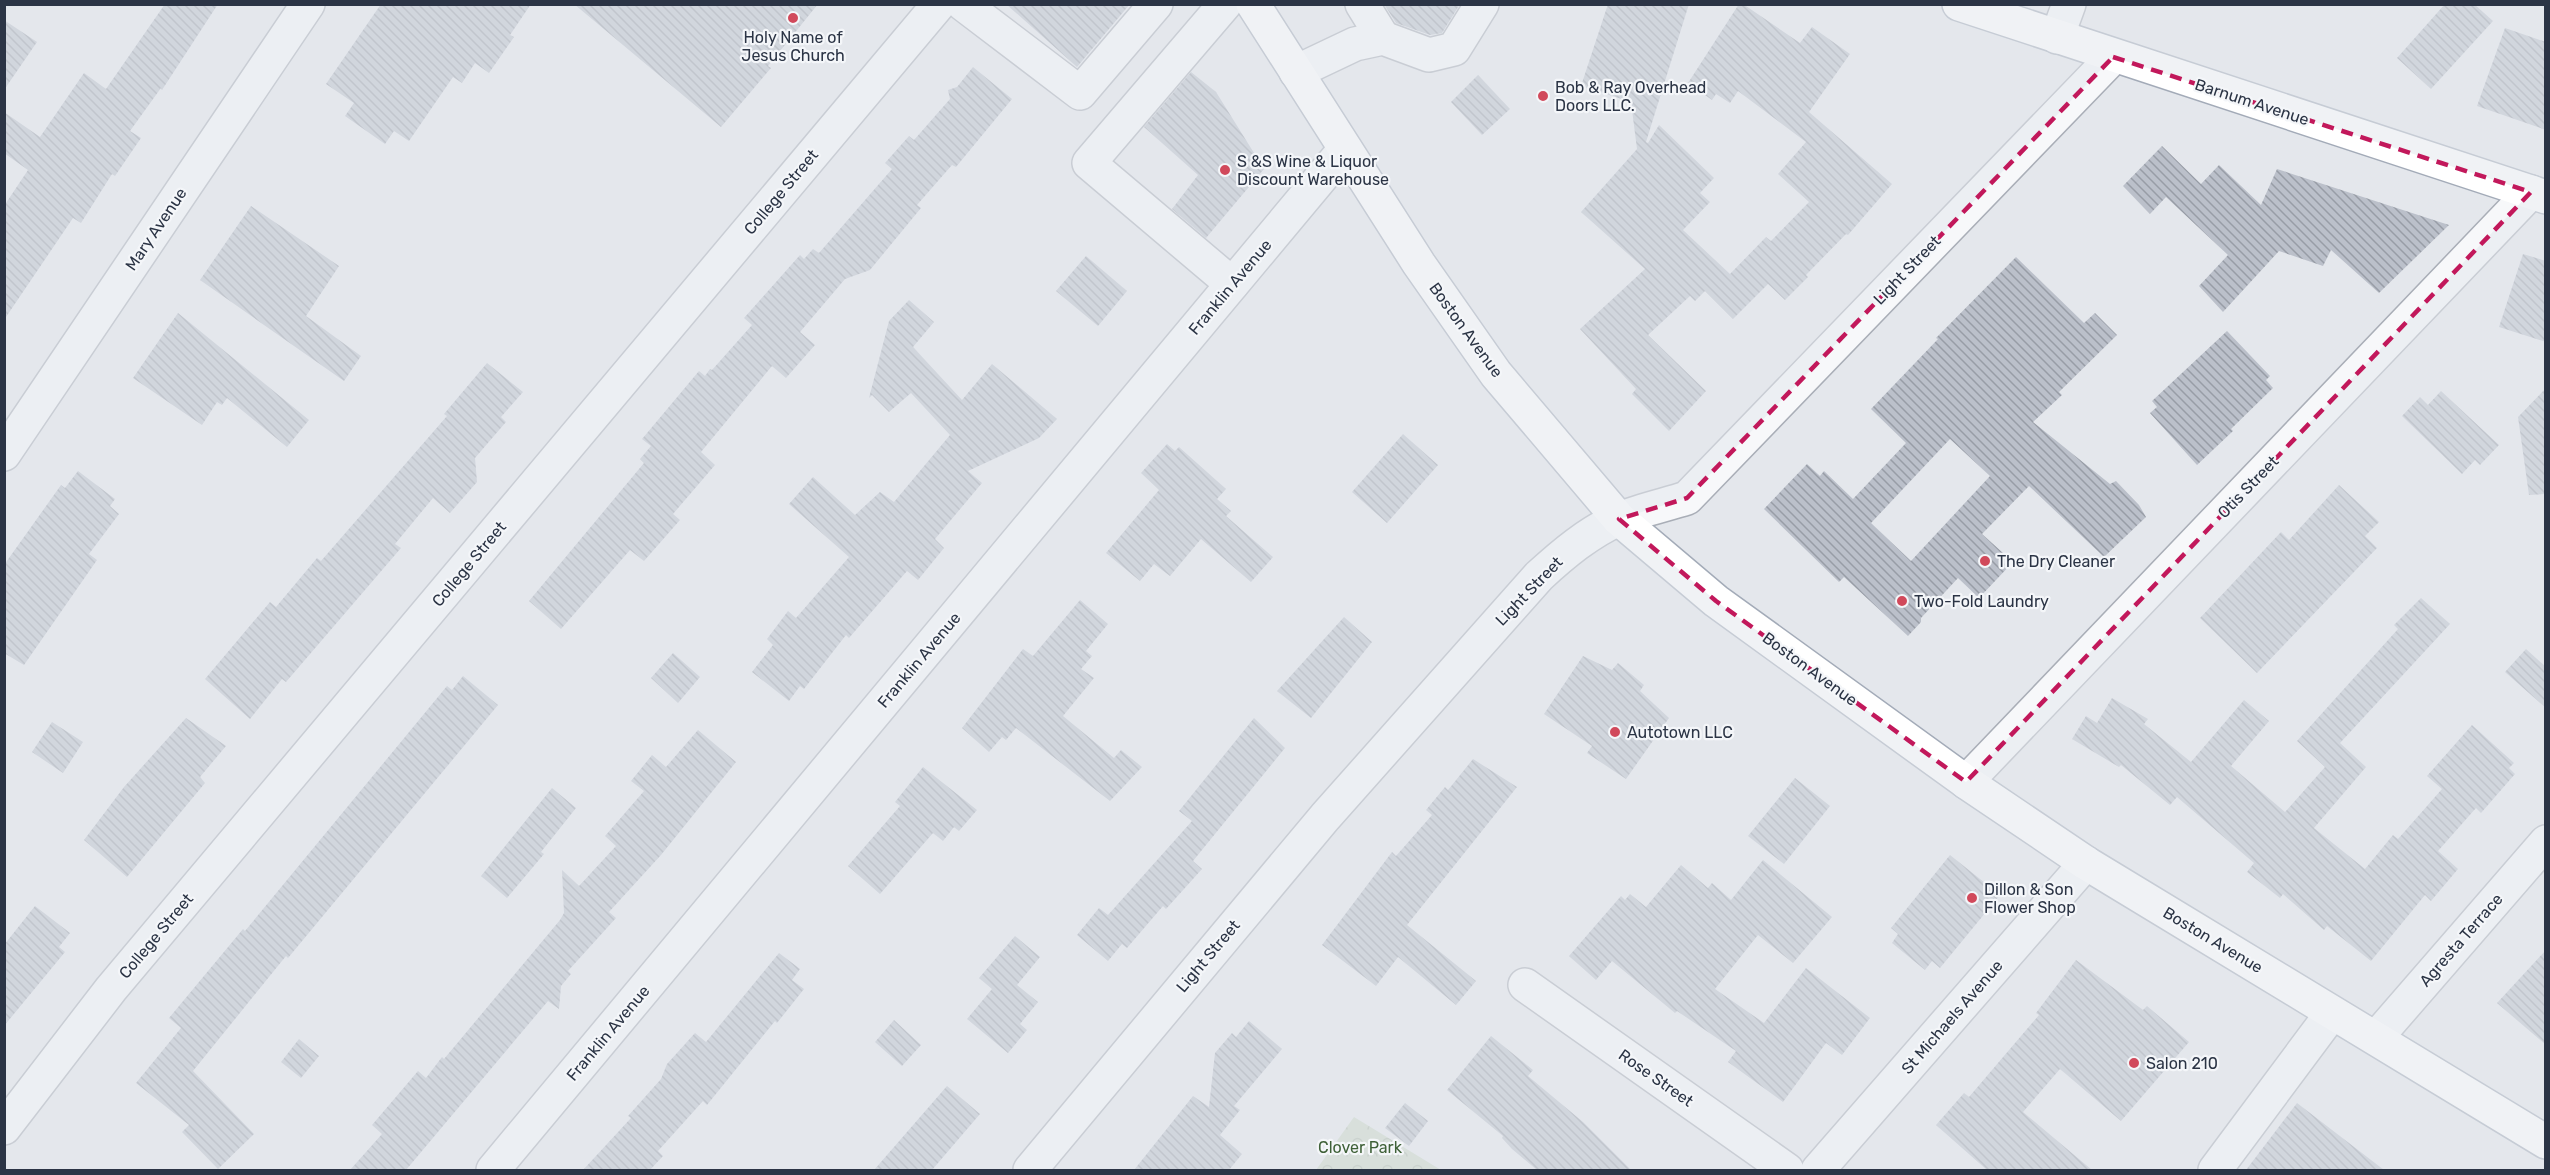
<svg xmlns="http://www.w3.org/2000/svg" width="2550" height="1175" font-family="Rubik,sans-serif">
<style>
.forest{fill:url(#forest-crowns)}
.building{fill:url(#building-back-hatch);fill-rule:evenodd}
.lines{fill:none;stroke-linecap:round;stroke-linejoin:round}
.minor-casing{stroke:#a9aeb7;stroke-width:36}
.major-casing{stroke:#a3abb8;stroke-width:36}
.minor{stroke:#f7f8fa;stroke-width:33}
.major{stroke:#fff;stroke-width:33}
.marked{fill:none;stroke:#c2185b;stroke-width:4.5;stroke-dasharray:12 8;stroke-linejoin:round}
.poi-dot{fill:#d1495b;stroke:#f4f6f9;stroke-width:2}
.labels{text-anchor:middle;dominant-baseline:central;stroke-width:4.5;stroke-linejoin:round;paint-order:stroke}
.poi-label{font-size:16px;fill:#2b3445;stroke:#f4f6f9;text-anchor:start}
.street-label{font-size:16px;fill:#2b3445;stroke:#f4f6f9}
.park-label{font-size:16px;fill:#3f6138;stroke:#f4f6f9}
</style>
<defs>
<pattern id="forest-crowns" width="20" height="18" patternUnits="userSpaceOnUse" patternTransform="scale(1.5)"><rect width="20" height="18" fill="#c9d6c5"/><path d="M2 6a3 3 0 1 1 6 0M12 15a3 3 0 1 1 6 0" fill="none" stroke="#adb8ab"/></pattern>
<pattern id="building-back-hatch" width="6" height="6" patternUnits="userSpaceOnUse" patternTransform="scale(1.5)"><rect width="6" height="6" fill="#bbc0ca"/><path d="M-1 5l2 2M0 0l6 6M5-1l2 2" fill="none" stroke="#989da6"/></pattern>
</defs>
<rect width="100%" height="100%" fill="#e4e7ec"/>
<!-- forest -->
<polygon class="forest" points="1354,1117 1441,1170 1316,1170"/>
<!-- building -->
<g class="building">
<polygon points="165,4 218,4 162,90 161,88 130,131 141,138 115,176 112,174 81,223 73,218 4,320 4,206 28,170 4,153 4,112 40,137 84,73 106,89"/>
<polygon points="381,4 531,4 510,35 514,37 489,73 475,63 462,83 453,77 409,141 394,131 385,144 345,116 354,103 326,84"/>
<polygon points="574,4 818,4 768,66 771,68 721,127"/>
<polygon points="1006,4 1130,4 1077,67"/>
<polygon points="1384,4 1460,4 1442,33 1430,35 1396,23"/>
<polygon points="1608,4 1689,4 1646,142 1648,143 1659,125 1714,178 1700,193 1710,202 1683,230 1730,274 1766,237 1771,241 1809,202 1778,174 1806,142 1738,91 1730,103 1716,94 1712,100 1688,83 1739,4 1743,4 1800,43 1812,27 1850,54 1809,112 1892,184 1848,235 1846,234 1806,275 1808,277 1785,300 1768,284 1733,319 1705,291 1695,301 1690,296 1648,335 1706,391 1669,431 1632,394 1636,389 1580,329 1645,269 1581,212 1637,149 1631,102 1581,86"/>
<polygon points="2445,4 2474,4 2493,21 2431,89 2397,58"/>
<polygon points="4,20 37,42 4,90"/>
<polygon points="2505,28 2546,42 2546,130 2477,106"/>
<polygon points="973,67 1012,99 956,167 952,165 917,205 921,208 870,270 845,279 800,332 815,345 786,378 772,366 701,452 715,465 673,514 680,520 644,561 630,550 561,629 529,601 644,463 640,459 651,446 642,439 699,371 705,376 710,369 712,370 752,325 744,318 800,255 804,259 813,249 819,253 892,169 885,163 909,136 914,140 950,99 948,90 957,87"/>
<polygon points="1191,72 1216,92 1264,169 1206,238 1172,209 1198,175 1144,127"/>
<polygon points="1478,75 1510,109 1482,135 1451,102"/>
<polygon points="2162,146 2201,184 2219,165 2261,205 2277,169 2449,225 2379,293 2331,250 2323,266 2279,251 2223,312 2199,286 2228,255 2166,197 2150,214 2123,186"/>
<polygon points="251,206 339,266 306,316 361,356 344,381 200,280"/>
<polygon points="2523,254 2546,261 2546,342 2499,327"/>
<polygon points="1086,256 1127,291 1098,326 1056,291"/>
<path d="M 2016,257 L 2084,323 L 2095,313 L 2117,335 L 2059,392 L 2062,395 L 2033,422 L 2110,484 L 2116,481 L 2139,505 L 2146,517 L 2104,557 L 2029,486 L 1982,534 L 2013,562 L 1979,598 L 1958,578 L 1921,618 L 1921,622 L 1908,636 L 1844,577 L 1839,582 L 1764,509 L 1807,464 L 1820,476 L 1824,471 L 1853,499 L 1906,443 L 1871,409 L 1938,339 L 1936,338 ZM 1950,439 L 1990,476 L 1911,561 L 1871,523 Z"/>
<polygon points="909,300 934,322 913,347 962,400 992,364 1057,419 1039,438 968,471 982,483 935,539 944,548 918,580 907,571 849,638 846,635 804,689 800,686 789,701 752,672 773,645 767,639 788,611 796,618 849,557 789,504 813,477 855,515 880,492 894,502 950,435 911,393 889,412 872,395 869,398 889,321"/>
<polygon points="178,313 309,420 287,447 227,398 222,405 217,402 202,425 133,378"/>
<polygon points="2227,331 2270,376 2266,380 2273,388 2231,429 2233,431 2197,465 2150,413 2157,407 2152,401"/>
<polygon points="487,363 523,392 501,417 506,422 475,458 477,482 450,513 433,498 395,544 401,548 286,682 282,679 250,719 205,679 270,602 276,607 317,558 321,561 447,416 444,414"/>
<polygon points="2546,388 2546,494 2529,495 2518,417"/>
<polygon points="2441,391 2499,445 2480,465 2475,460 2462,474 2402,416 2420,397 2428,405"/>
<polygon points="1403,434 1438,465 1387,523 1352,492"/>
<polygon points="1167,444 1175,451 1179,447 1226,489 1217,499 1231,511 1226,516 1273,557 1251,582 1201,539 1170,576 1154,564 1140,581 1106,553 1159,490 1141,473"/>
<polygon points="78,471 115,499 110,506 119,514 89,554 97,560 24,665 4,653 4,565 61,485 65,488"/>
<polygon points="2339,485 2379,522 2365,536 2377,548 2257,673 2200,618 2281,532 2289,540"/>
<polygon points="2421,598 2450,624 2340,743 2366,767 2314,828 2365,869 2393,835 2398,839 2442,789 2427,776 2472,725 2514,763 2509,768 2515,774 2481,813 2476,808 2438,851 2458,869 2431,901 2425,895 2371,961 2327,926 2324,930 2283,894 2280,898 2247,872 2254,863 2177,797 2170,805 2121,765 2119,767 2072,739 2086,716 2097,723 2112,698 2148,719 2144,724 2191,762 2244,700 2269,721 2231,766 2285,812 2325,767 2297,741 2398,629 2394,625"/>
<polygon points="1080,600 1108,624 1086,651 1092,656 1081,669 1094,678 1063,716 1114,758 1121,750 1142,767 1110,801 1016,728 1006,740 1002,737 989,752 962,728 1023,649 1033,656"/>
<polygon points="1344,617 1372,642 1311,718 1277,691"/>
<polygon points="2526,649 2546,667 2546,708 2505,672"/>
<polygon points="673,653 700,677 678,703 651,678"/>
<polygon points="1583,656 1612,670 1618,663 1644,685 1640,691 1669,718 1626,779 1587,753 1592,746 1544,714"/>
<polygon points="463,676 498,705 288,958 286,956 193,1071 254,1134 218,1169 182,1132 189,1125 136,1083 181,1028 169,1018 243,929 245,931 447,686 452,690"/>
<polygon points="186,718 226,746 200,777 205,783 127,877 84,840 124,787"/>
<polygon points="1254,718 1285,748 1193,861 1202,869 1166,909 1163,906 1127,948 1122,944 1108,961 1077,935 1099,908 1108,915 1192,821 1179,811"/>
<polygon points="52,722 83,742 63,773 32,752"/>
<polygon points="698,730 736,762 661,855 609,912 616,918 568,971 571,974 561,986 559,1009 548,1001 406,1170 350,1170 382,1134 372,1125 418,1071 426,1078 442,1057 444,1059 560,920 564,913 562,870 579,886 616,846 605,836 644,791 631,781 652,755 666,767"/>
<polygon points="1473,759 1517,787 1407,925 1476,981 1456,1005 1398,957 1376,986 1322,945 1392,852 1396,856 1432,815 1426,810 1445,787 1448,790"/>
<polygon points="923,767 977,810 959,831 954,827 943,841 933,833 880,894 848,866 900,806 895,802"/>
<polygon points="1795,778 1830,806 1784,864 1748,836"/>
<polygon points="552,788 576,808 541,852 544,854 507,898 481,876"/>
<polygon points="1950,855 2000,895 1940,968 1932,961 1925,970 1892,943 1898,934 1891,928"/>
<polygon points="1763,860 1832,917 1793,963 1758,935 1715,989 1764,1023 1806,968 1870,1018 1842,1055 1826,1043 1783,1102 1728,1062 1736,1051 1677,1011 1675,1013 1612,961 1596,980 1569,956 1621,896 1625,900 1630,894 1646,907 1681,865 1708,888 1712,883 1731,900"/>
<polygon points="35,906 70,933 59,947 65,952 4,1026 4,945"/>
<polygon points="1015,936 1040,957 1017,985 1038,1002 1020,1024 1027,1030 1008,1053 967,1019 992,989 979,978"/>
<polygon points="2546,950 2546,1045 2497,1003"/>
<polygon points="779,953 800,969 792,980 804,989 777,1023 775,1021 707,1105 703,1101 658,1151 663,1156 650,1170 583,1170 631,1118 628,1116 661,1079 667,1064 695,1033 706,1042"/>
<polygon points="2076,960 2143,1010 2147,1006 2189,1042 2121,1121 2060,1069 2023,1112 2092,1170 1987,1170 1936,1125 1964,1093 1969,1097 2039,1015 2036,1013"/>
<polygon points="894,1020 921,1045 902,1066 875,1042"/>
<polygon points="1249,1021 1282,1049 1234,1106 1240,1110 1220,1135 1242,1154 1229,1170 1134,1170 1193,1096 1209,1107 1215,1053 1232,1033 1236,1037"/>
<polygon points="1491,1036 1533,1070 1528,1076 1583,1122 1631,1170 1537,1170 1512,1149 1502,1138 1503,1136 1447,1090"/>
<polygon points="299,1039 319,1056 301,1078 281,1062"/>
<polygon points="947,1086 980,1114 932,1170 874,1170"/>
<polygon points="1405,1103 1428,1121 1409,1146 1385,1128"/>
<polygon points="2297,1103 2384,1170 2246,1170"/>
</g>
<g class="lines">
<!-- minor casing -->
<g class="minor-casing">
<g id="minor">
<polyline points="963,4 1080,93 1156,4"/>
<polyline points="1225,4 1089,163 1232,284"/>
<polyline points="1362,4 1383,38"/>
<polyline points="2057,37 2069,4"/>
<polyline points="1296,72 1355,44 1383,38 1429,55 1454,49 1482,4"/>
<polyline points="4,454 308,4"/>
<polyline points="1966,782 2531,192"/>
<polyline points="1525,985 1787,1170"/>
<polyline points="2376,1038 2546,842"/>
<polyline points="4,1128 111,989 939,4"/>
<polyline points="493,1170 1345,149"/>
<path d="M 1030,1170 L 1325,817 L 1539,576 C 1563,554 1589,532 1619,519 C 1641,510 1665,505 1687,498 L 2113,57"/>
<polyline points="1818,1170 2086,863"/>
<polyline points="2215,1170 2332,1013"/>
</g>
</g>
<!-- major casing -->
<g class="major-casing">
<g id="major">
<polyline points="1253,4 1419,264 1496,374 1619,519 1716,601 1966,782 2086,863 2546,1142"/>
<polyline points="1959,4 2546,197"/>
</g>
</g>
<!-- minor -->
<use href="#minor" class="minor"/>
<!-- major -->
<use href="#major" class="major"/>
</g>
<!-- marked area -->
<path d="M0 0H2550V1175H0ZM 2113,57 L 2531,192 L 1966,782 L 1716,601 L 1619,519 L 1687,498 Z" fill="#e4e7ec" fill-opacity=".55" fill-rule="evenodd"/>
<path class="marked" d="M 2113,57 L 2531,192 L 1966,782 L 1716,601 L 1619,519 L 1687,498 Z"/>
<!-- markers -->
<g class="poi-dot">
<circle cx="793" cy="18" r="6"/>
<circle cx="1543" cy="96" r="6"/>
<circle cx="1225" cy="170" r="6"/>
<circle cx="1985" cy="561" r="6"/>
<circle cx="1902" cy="601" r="6"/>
<circle cx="1615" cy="732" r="6"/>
<circle cx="1972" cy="898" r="6"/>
<circle cx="2134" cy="1063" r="6"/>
</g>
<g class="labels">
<!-- poi labels -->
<g class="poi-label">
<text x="793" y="37" text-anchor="middle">Holy Name of<tspan x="793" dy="18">Jesus Church</tspan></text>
<text x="1555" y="87">Bob &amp; Ray Overhead<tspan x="1555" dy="18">Doors LLC.</tspan></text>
<text x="1237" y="161">S &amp;S Wine &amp; Liquor<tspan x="1237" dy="18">Discount Warehouse</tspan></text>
<text x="1997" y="561">The Dry Cleaner</text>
<text x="1914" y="601">Two-Fold Laundry</text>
<text x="1627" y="732">Autotown LLC</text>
<text x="1984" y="889">Dillon &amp; Son<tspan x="1984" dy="18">Flower Shop</tspan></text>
<text x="2146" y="1063">Salon 210</text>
</g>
<!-- street labels -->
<g class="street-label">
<text transform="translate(2252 102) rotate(18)">Barnum Avenue</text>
<text transform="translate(781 192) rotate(-50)">College Street</text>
<text transform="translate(156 229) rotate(-56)">Mary Avenue</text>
<text transform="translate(1907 270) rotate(-46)">Light Street</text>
<text transform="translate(1230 287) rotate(-50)">Franklin Avenue</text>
<text transform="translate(1466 330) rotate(54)">Boston Avenue</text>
<text transform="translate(2248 487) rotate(-46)">Otis Street</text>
<text transform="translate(469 564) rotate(-50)">College Street</text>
<text transform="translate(1529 591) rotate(-46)">Light Street</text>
<text transform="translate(919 660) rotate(-50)">Franklin Avenue</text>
<text transform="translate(1810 669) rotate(36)">Boston Avenue</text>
<text transform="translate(156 936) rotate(-50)">College Street</text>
<text transform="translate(2213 940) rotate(31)">Boston Avenue</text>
<text transform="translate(2461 940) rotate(-49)">Agresta Terrace</text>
<text transform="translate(1208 956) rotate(-50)">Light Street</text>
<text transform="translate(1952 1017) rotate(-49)">St Michaels Avenue</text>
<text transform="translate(608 1033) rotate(-50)">Franklin Avenue</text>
<text transform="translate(1656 1078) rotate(35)">Rose Street</text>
</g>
<!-- park labels -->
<g class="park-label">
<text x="1360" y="1147">Clover Park</text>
</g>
</g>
<!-- border -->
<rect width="2550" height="1175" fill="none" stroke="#2b3445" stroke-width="12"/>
</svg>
